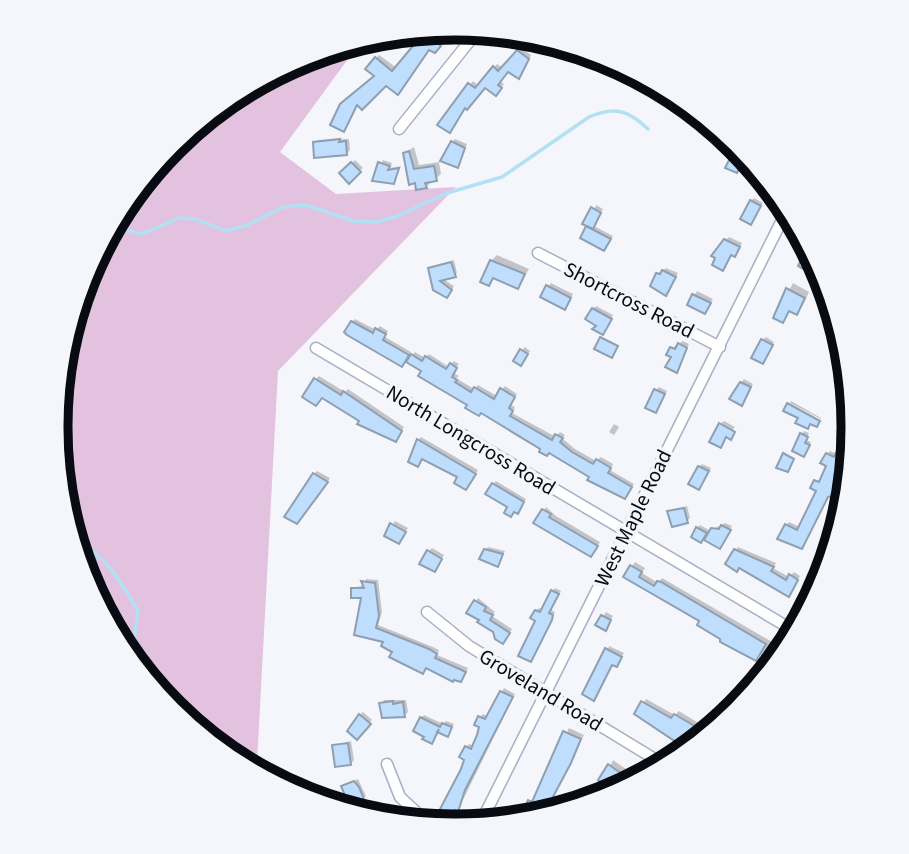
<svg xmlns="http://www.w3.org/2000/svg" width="909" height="854" font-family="'Source Sans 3',sans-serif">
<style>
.green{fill:#e3c2df}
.shadow{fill:#0003}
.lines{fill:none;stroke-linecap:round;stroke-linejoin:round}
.stream{stroke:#b1e1f3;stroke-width:3.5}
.building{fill:#bfdefe;stroke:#8d9fb1;stroke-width:2}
.minor-casing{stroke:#a9aec5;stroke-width:13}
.minor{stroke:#fff;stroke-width:10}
.labels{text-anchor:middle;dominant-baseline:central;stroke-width:7;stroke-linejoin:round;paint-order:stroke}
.street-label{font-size:21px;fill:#090b12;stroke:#f5f6fb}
.rim{fill:none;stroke:#090b12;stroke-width:9}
</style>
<rect width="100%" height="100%" fill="#f5f6fb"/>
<!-- green -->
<polygon class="green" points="356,48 280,152 336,194 456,187 278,371 257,763 264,771 172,709 86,579 56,427 86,274 173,145 302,58"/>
<!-- shadow -->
<g class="shadow">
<polygon points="449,29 439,47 430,48 358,103 343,130 332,125 376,76 376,58 379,55 397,68 428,33"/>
<polygon points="521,48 531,55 522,74 509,70 500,81 504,84 499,91 485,86 466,107 450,131 470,85 473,81 479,86 497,64 503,68"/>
<polygon points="349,139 350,150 347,153 315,143 318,140"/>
<polygon points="455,139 467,144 457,166 452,143"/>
<polygon points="414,147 419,165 439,162 441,174 426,187 418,188 405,153"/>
<polygon points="735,154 744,158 737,171 732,157"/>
<polygon points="355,160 363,168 349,181 341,174"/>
<polygon points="383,160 392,163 390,168 401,166 394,182 374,180"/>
<polygon points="754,198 763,203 751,222 751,201"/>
<polygon points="596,205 603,209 594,226 613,236 604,249 588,227"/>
<polygon points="729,237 742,243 738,252 726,240"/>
<polygon points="497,255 529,269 518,287 495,277 489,284 491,261"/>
<polygon points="454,260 457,273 443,279 454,286 450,293 430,269"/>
<polygon points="666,268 678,273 666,294 658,274"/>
<polygon points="551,283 573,294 568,304 542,296"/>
<polygon points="793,283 809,292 802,307 796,313 791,310 782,321 775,317"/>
<polygon points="697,291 713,299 705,312 689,304"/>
<polygon points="596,306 613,315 606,330 599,325 593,309"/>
<polygon points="355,319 376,330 380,326 388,331 385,337 411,352 408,360 415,352 425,358 429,354 449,367 454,361 459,364 453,373 459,376 456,378 474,389 478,385 497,396 505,386 517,394 511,405 515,407 512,413 556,437 560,432 565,435 562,438 575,449 596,461 601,457 613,464 610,470 634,484 628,493 592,476 469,404 352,322"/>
<polygon points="766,337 774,342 763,362 762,340"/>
<polygon points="683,341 689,344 676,371 672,348"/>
<polygon points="525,347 530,351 524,361 522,350"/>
<polygon points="319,376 345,392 348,389 404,427 399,437 315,380"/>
<polygon points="744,379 753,384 744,401 741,383"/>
<polygon points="659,387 667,391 656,411 656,390"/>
<polygon points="791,401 821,418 821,419 790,403"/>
<polygon points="724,421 735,427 723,442 720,424"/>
<polygon points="853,423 847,461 835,485 838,487 829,495 802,547 786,525 789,522 800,527 819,490 816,481 822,480 829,465 827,454 830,451 837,454"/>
<polygon points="614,424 619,427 614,435 609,432"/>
<polygon points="804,431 809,433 806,440 811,442 804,454 802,434"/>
<polygon points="421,437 478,470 469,485 423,457 421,462 418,440"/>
<polygon points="702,464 711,468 699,488 699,467"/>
<polygon points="317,471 330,478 317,499 314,497 314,474"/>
<polygon points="496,481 526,499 518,512 509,507 493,484"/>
<polygon points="687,506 690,518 687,521 669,512"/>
<polygon points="546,507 556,516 600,542 594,552 536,523"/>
<polygon points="395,521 408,528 401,539 386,535"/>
<polygon points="725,523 732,526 722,544 713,529"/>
<polygon points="700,525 709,530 704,537 697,528"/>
<polygon points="488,547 505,551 497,565 485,550"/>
<polygon points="738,547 776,563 773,568 789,577 794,572 800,576 792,591 788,595 727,563"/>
<polygon points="432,548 444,555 437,567 429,551"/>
<polygon points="635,562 645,568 642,573 658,583 662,578 779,646 769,661 760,655 756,659 731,647 699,625 701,620 625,576"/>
<polygon points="366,579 378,580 382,612 378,625 433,647 439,650 437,655 468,668 461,680 427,666 423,671 385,641 356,633 363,597 353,588 365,585"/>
<polygon points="555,588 561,591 551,610 555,612 533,657 536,611 539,608 543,610"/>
<polygon points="478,598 495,612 492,616 512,629 506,639 468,613"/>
<polygon points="606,612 613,616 605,629 598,625"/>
<polygon points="609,646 624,653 616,665 613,664 594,699"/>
<polygon points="504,688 515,694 458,810 466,747 469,744 474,746 479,735 480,717 483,714 489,717"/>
<polygon points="646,699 675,715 679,711 700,724 697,730 702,733 686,743 636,713"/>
<polygon points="384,700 406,700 408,712 405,715 381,704"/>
<polygon points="722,708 732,712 716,723 719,711"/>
<polygon points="363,712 372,720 356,737 360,715"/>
<polygon points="424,715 443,724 446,721 454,724 450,732 447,735 438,731 432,742 421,718"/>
<polygon points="569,728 584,735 549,805 553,806 524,812 529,801 536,798"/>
<polygon points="351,741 354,760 351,764 334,746"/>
<polygon points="613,760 636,776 608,795 599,790"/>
<polygon points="358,779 366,796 363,799 344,787"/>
<polygon points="377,801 389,813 369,809"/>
</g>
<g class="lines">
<!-- stream -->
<g class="stream">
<path d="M 117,228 L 141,234 L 179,218 L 196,219 L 226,231 L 245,226 L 283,207 L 306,205 L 353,221 L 376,222 L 397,216 L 447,193 L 502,177 L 589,117 C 615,106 628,110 648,129"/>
<path d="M 78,542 C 106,555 123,585 138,611 L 133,643 L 153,673 L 155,684"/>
</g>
</g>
<!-- building -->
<g class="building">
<polygon points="441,31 446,35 439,44 441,46 435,53 429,50 398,95 386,86 362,110 357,105 344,132 330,125 340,104 374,76 365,69 375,57 392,71 422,35"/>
<polygon points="517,50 529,59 519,79 508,72 498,85 502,88 496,96 485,88 467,110 465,108 450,133 437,125 468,83 475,88 493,66 498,71"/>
<polygon points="340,139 339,142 346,141 347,155 314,158 313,142"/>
<polygon points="451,141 465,148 458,168 440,161"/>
<polygon points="409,151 414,169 434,166 437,181 425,183 427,188 416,190 415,183 409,185 403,153"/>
<polygon points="731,156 742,162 737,173 725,168"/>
<polygon points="351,162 361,172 349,184 339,173"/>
<polygon points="378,162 390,166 388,170 399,168 394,184 372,181"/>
<polygon points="750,200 761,206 751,225 740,219"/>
<polygon points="591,207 601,213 593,229 582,224"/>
<polygon points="586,226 611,239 604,251 580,238"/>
<polygon points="724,239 740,247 735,257 731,255 723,271 712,265 715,258 711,256"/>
<polygon points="806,249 814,261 809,272 798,266"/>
<polygon points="490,260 525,274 518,289 493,278 489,286 480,282"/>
<polygon points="451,262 456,277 440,281 452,290 447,298 433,290 428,268"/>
<polygon points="662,270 676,277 666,296 650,286 656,273 660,274"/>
<polygon points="546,285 571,298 565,310 540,297"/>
<polygon points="786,288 805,298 797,315 789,311 783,323 773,318"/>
<polygon points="692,294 711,303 705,314 687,305"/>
<polygon points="592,308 612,319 603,335 592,329 596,326 585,319"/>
<polygon points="351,321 373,333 375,328 386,334 383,340 409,355 402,367 347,335 344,332"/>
<polygon points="600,337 618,346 612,358 594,349"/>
<polygon points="761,339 773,345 763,364 751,358"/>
<polygon points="678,343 687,348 677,373 665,367 671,357 666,355 670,347 675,349"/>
<polygon points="520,349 528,354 521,366 513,361"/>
<polygon points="411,354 422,361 425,356 446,369 450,363 457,368 452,377 457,380 455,382 471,392 474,387 494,399 500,388 515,397 509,408 513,411 510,416 552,440 555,434 563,438 560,442 572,452 593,464 596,459 611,468 608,473 632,487 625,499 587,480 589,477 549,453 547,456 539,452 540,449 481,413 479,416 465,408 467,405 418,376 421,371 406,362"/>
<polygon points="314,378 341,395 343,391 402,431 396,442 357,424 359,421 322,398 316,406 302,397"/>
<polygon points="740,382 751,387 742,406 729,399"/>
<polygon points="654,389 665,394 656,413 645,408"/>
<polygon points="787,403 820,421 817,427 810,424 808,429 795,423 798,418 783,411"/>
<polygon points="852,420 847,459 833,488 836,490 833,496 828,497 802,549 777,539 785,524 797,530 816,491 810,488 814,480 819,482 826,466 820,463 826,453 834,457"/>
<polygon points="719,423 735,432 731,440 726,437 721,448 709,442"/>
<polygon points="800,433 808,437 805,443 810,445 804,457 792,451"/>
<polygon points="417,439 476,474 466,490 454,483 457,477 422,459 418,467 408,462"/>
<polygon points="783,453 794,459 788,472 776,468"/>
<polygon points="698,466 709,471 699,490 688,484"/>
<polygon points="313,473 328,482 297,524 284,517"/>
<polygon points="492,483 524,502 518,514 514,512 511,517 504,513 507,507 485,494"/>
<polygon points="684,508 688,523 672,527 667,511"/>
<polygon points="542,509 551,514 549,517 552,519 598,546 591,557 533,523"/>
<polygon points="390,523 406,532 399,544 384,536"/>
<polygon points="721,525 731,530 720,549 704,540 711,528 719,529"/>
<polygon points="696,527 707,533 701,543 691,537"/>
<polygon points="484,549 503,554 498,567 479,559"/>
<polygon points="734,549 774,567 771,571 786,580 789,574 798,580 789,597 739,568 737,572 725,564"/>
<polygon points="427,550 442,559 435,572 419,564"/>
<polygon points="630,565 642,572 639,577 654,586 657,581 661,582 766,644 756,661 720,642 720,639 697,625 699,621 623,577"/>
<polygon points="361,581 375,583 379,616 376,628 429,649 437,654 435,658 466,672 461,682 454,680 453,682 426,668 423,674 389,657 392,652 381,646 383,642 354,635 361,598 351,598 351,588 364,588"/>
<polygon points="551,590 559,594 549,613 553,615 552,620 531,662 518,656 535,621 530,618 535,610 540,612"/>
<polygon points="474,600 486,607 484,611 493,615 490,620 510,633 503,644 495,639 493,632 477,622 479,620 466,613"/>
<polygon points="601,615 611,620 606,631 595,625"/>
<polygon points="605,648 622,657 617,667 612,665 594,701 582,694"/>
<polygon points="500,691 513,697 465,790 458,812 455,810 452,815 440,809 461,769 464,760 459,757 465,746 471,749 477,735 479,727 474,725 478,716 485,719"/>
<polygon points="393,701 393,704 403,702 405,717 382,718 379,703"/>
<polygon points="641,701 671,718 674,714 698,728 684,744 676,742 634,714"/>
<polygon points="721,708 730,714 704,731 717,710"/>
<polygon points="359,714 371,724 357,740 347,731"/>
<polygon points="420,717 440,727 442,723 452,727 448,737 437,732 439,729 432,744 422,739 424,737 413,731"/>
<polygon points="563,731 581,739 571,763 547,808 522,813 528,800 532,802"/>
<polygon points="348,743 351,765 335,767 332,745"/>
<polygon points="608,764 630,780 606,796 597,790 602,783 598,780"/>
<polygon points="354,781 359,787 368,809 349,805 341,786"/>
</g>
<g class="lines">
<!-- minor casing -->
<g class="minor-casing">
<g id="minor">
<polyline points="399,129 477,32"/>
<polyline points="538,253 720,347"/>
<polyline points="316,348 791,629"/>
<polyline points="427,612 469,646 658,761"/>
<polyline points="790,628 828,554"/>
<polyline points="387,764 400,797 425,820"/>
<polyline points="482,820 784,216"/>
</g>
</g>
<!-- minor -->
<use href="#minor" class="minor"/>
</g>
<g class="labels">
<!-- street labels -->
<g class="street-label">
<text transform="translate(629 300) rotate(27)">Shortcross Road</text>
<text transform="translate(471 440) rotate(31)">North Longcross Road</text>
<text transform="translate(633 518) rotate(-64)">West Maple Road</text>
<text transform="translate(541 690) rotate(31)">Groveland Road</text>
</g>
</g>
<!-- crop -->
<path d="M0 0H909V854H0ZM454 40H455A386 386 0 0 1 841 426V428A386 386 0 0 1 455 814H454A386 386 0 0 1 68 428V426A386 386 0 0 1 454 40Z" fill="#f5f6fb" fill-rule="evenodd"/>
<path class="rim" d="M454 40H455A386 386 0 0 1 841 426V428A386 386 0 0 1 455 814H454A386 386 0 0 1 68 428V426A386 386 0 0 1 454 40Z"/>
</svg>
